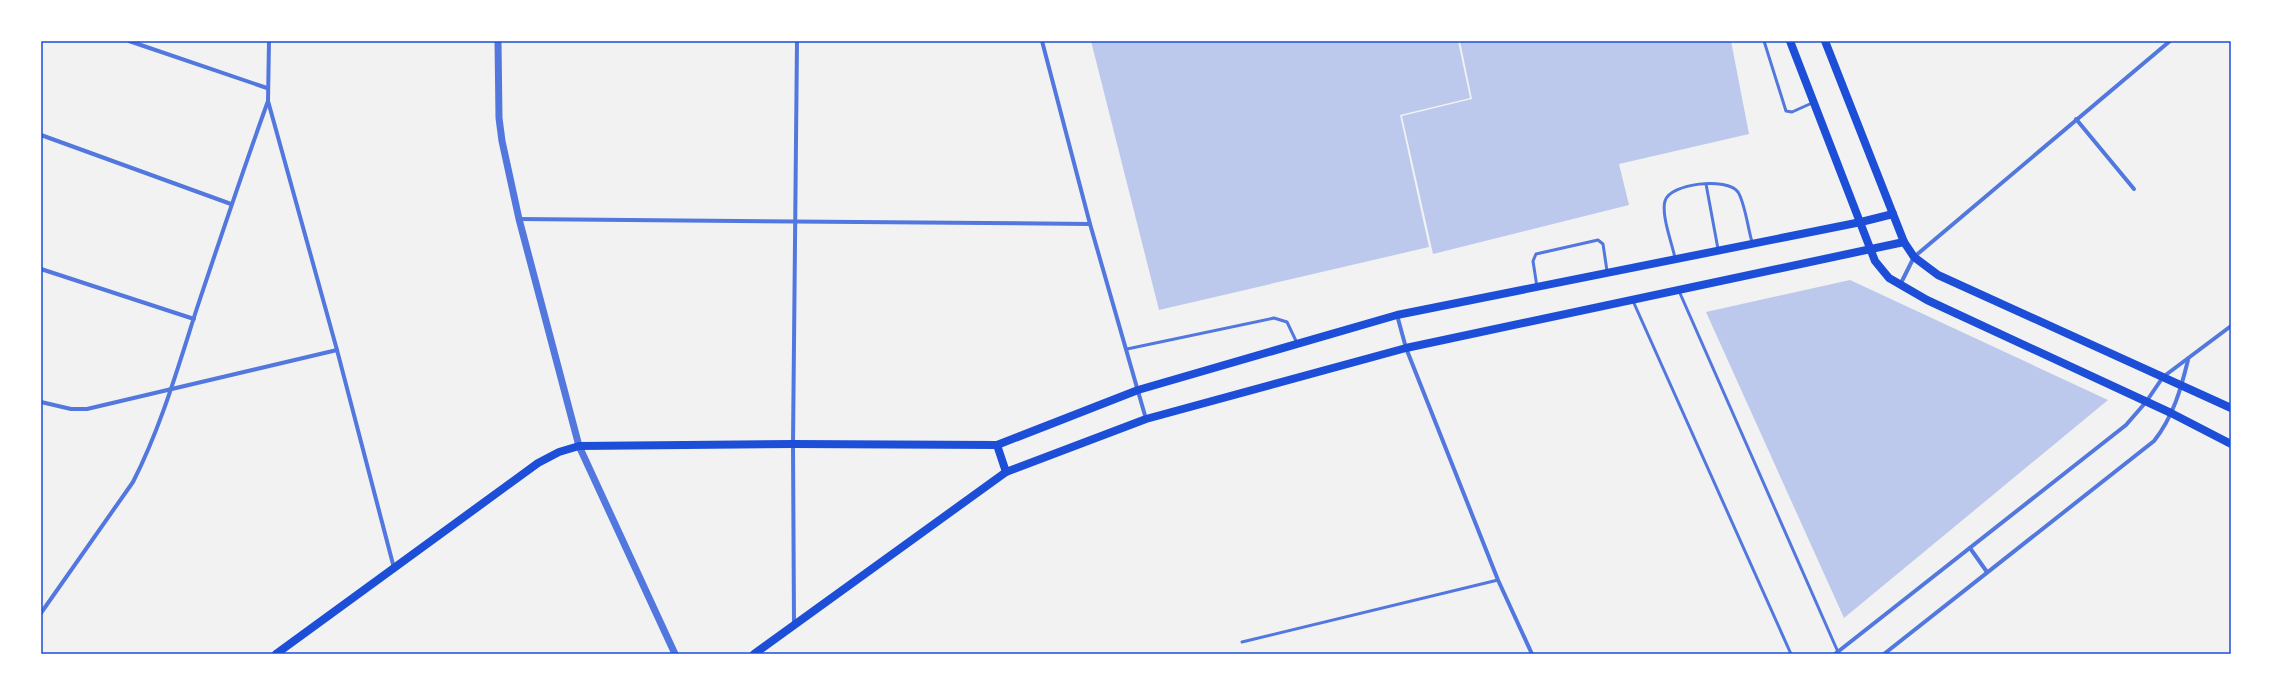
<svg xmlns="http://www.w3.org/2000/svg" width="2272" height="695" font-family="Inter,sans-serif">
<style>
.building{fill:#bdc9ec}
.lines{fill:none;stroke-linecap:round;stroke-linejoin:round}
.service{stroke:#5277de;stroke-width:3}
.minor{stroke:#5277de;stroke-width:4}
.tertiary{stroke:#5277de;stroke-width:7}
.secondary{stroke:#1d4ed8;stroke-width:8}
.neatline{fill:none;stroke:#1d4ed8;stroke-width:1.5}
</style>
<rect width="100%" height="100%" fill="#f2f2f2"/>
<!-- building -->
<g class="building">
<polygon points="1091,41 1458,41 1470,98 1400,115 1429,247 1159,310"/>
<polygon points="1460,41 1731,41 1749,134 1619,164 1629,205 1433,254 1402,116 1472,99"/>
<polygon points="1850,280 2108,400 1844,618 1706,312"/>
</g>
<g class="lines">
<!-- service -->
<g class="service">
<polyline points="1764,41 1786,111 1792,112 1812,103"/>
<polyline points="1706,184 1718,249"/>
<path d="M 1675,258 C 1672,243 1661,215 1665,201 C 1670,183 1727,177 1738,192 C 1745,203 1748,229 1752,242"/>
<polyline points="1537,287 1533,261 1536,254 1598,240 1603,244 1607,271"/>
<polyline points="1679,291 1838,652"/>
<polyline points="1633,301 1791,654"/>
<polyline points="1127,349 1274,318 1287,322 1297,343"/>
<polyline points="1242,642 1498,580"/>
</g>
<!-- minor -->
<g class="minor">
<polyline points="129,41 267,88"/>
<polyline points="269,41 268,101 337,350 394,568"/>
<polyline points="1042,41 1090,224 1146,419"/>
<polyline points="2076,119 2134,189"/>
<polyline points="41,135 231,204"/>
<polyline points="519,219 1090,224"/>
<polyline points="41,269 194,319"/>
<polyline points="1900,285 1914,257 2170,41"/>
<polyline points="1397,315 1406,348 1498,580 1532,654"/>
<polyline points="41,402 71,409 87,409 337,350"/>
<polyline points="1970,548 1987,572"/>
<path d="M 41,613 L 133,482 C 161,427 178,367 197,308 C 220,239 243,170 268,101"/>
<polyline points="794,624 793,444 797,41"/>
<polyline points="1835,654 2126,425 2146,402 2163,377 2231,326"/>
<path d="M 1884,654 L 2154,441 C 2173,417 2181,389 2188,360"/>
</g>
<!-- tertiary -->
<polyline class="tertiary" points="498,41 499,118 502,141 519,219 579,446 675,654"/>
<!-- secondary -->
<g class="secondary">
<polyline points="1790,41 1875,261 1889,278 1927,300 2171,413 2231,444"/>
<polyline points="1825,41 1904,242 1914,257 1938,275 2231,408"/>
<polyline points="997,445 1006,472"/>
<polyline points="276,654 538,463 559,452 579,446 793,444 997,445 1138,390 1397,315 1861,222 1893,214"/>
<polyline points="754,654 1006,472 1146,419 1406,348 1904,242"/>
</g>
</g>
<!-- border -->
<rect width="2272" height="695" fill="none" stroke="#ffffff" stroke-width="84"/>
<rect x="42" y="42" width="2188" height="611" class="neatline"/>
</svg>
